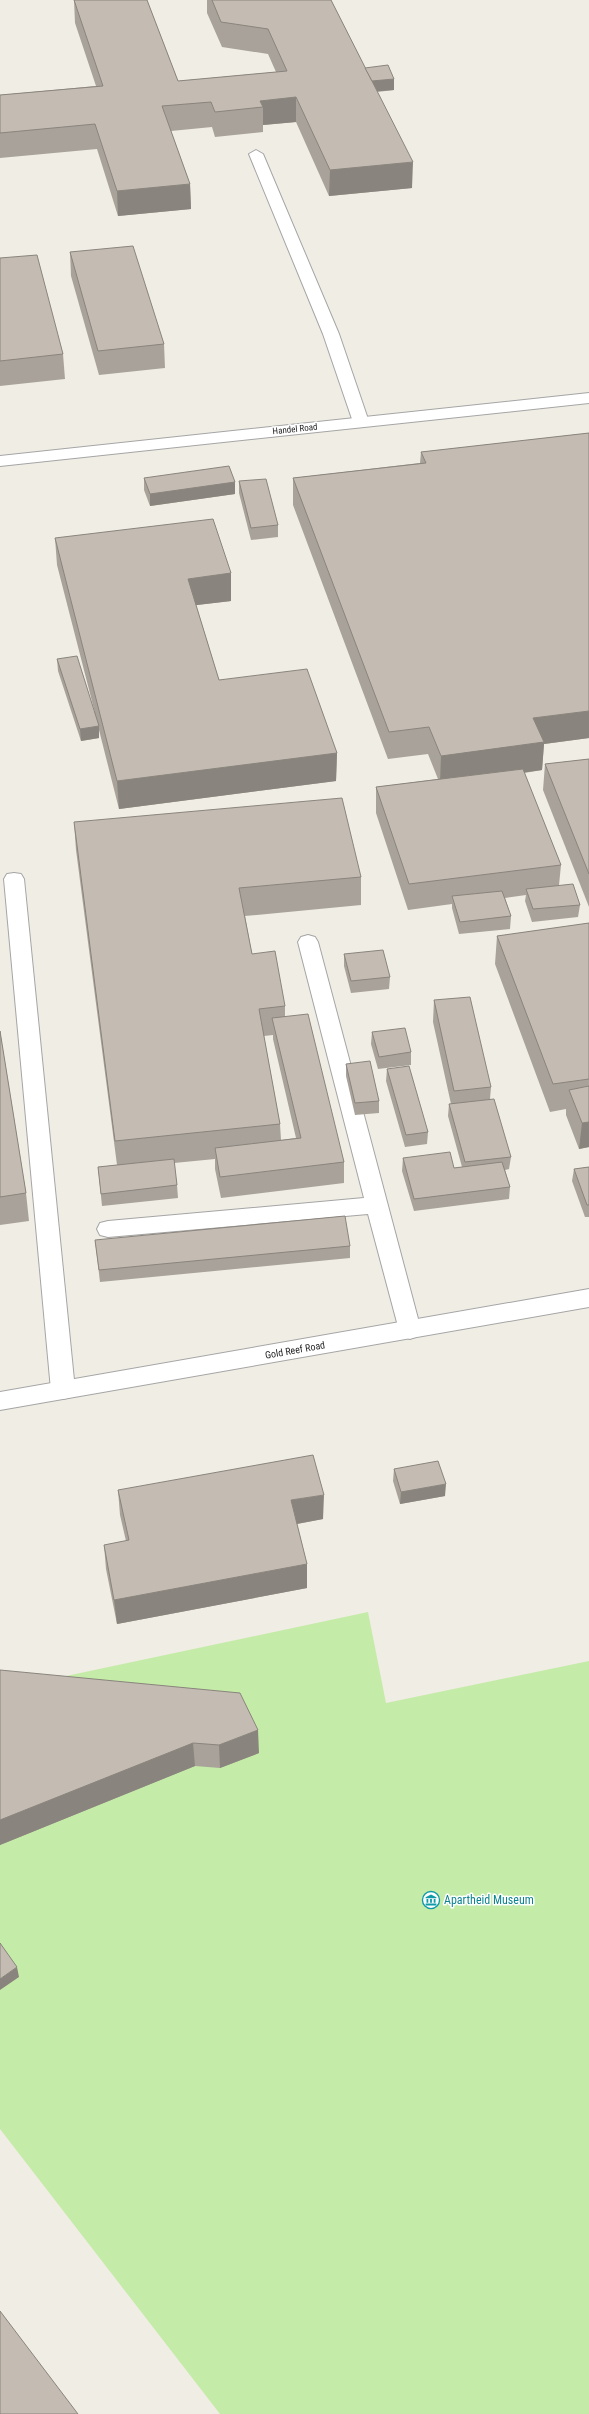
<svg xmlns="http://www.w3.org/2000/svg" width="589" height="2414" font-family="'Roboto Condensed',sans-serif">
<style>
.grass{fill:#c5eba8}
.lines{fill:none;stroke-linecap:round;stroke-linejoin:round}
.lane-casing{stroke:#a5a5a5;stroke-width:2}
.street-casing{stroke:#a5a5a5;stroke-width:2}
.lane{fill:#fff;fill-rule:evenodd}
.street{fill:#fff;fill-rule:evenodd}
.wall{fill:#a9a29a;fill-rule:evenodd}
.shaded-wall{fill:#89847d}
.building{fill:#c4bcb3;stroke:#89847d}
.labels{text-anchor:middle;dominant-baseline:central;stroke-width:3;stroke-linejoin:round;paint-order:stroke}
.far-street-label{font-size:9px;fill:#1e1e1e;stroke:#fff}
.street-label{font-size:10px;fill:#1e1e1e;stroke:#fff}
.near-culture-label{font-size:12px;fill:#0d838f;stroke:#fff;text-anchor:start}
</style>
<rect width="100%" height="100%" fill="#f0ede4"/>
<!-- grass -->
<polygon class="grass" points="368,1612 386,1703 589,1661 589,2414 220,2414 0,2129 0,1690"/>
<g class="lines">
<!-- lane casing -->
<g class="lane-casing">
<g id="lane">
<polygon points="256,150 263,154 339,334 369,422 367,425 355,425 353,422 323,334 249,154"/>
<polygon points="14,873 21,874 24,879 75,1390 71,1397 63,1399 55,1397 51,1390 4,879 7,874"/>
<polygon points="308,935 315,937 318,942 421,1330 418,1336 410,1339 402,1336 399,1330 368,1214 108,1237 100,1235 97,1229 100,1223 108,1221 364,1198 298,942 301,937"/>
</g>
</g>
<!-- street casing -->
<g class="street-casing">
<g id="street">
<polygon points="589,393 589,403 0,466 0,456"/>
<polygon points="589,1289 589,1307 0,1410 0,1392"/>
</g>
</g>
<!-- lane -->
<use href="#lane" class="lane"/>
<!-- street -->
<use href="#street" class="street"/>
</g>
<!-- wall -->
<g class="wall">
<polygon points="74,0 147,0 178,81 276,72 268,54 222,47 207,13 207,0 331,0 365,68 394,79 394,90 377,92 412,188 329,196 296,122 263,125 263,132 215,137 212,127 171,131 190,184 191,209 118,216 97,149 0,158 0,95 96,86 75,23"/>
<polygon points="70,252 164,344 165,368 99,375 71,276"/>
<polygon points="0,258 63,354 65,379 0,386"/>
<polygon points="589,433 589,738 544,744 542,770 524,773 561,865 559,885 580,905 578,917 532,922 525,901 526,895 505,898 511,916 510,929 459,934 452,908 452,904 408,910 376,813 376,787 438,779 428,754 388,759 293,505 293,478 420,463 421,452"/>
<polygon points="144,478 235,482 235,494 150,506 144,490"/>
<polygon points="239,481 278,525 278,537 251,540 239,493"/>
<polygon points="55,538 231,573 231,601 196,605 219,680 337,753 336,781 119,809 99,730 99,738 81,741 58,671 57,659 95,713 57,565"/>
<polygon points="589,759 589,907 543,790 545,764"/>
<path d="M 74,822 L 361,877 L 361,905 L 245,916 L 252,954 L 285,1006 L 285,1016 L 344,1162 L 344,1183 L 221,1198 L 215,1169 L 215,1159 L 174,1163 L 177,1185 L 178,1198 L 102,1206 L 98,1167 L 117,1165 L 76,850 ZM 273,1035 L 273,1039 L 296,1138 L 281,1140 L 280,1124 L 264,1036 Z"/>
<polygon points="589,923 589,1147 579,1149 566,1115 566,1109 550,1112 495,964 497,936"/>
<polygon points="344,954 390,977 389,989 351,993 344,966"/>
<polygon points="434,1000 491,1087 490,1099 511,1157 509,1169 505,1170 510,1187 509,1199 414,1211 402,1171 403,1158 454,1168 462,1167 448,1116 449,1104 451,1104 433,1022"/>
<polygon points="0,1031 26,1193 29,1221 0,1225"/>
<polygon points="372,1032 411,1052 411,1065 378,1069 371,1044"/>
<polygon points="346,1064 379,1101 379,1113 355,1115 346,1076"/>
<polygon points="387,1069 428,1132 427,1144 405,1147 386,1081"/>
<polygon points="589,1167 589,1217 585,1217 572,1181 574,1169"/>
<polygon points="95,1240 350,1246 350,1258 100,1282"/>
<polygon points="394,1469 445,1496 400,1504 393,1481"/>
<polygon points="118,1490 323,1519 297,1524 307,1564 307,1588 117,1624 106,1569 104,1545 126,1541 120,1515"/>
<polygon points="0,1670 259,1753 220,1768 195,1766 0,1845"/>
</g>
<!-- shaded-wall -->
<g class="shaded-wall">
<polygon points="394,79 394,90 368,92 369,81"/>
<polygon points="296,97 296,122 263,125 263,107 260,101"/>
<polygon points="413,162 412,188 329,196 330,170"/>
<polygon points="190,184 191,209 118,216 117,191"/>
<polygon points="235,482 235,494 150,506 150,494"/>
<polygon points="231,573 231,601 189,606 188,579"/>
<polygon points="589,711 589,738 544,744 542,770 440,784 441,756 533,718"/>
<polygon points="99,726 99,738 81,741 80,729"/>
<polygon points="337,753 336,781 119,809 117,781"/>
<polygon points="589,1122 589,1147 579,1149 582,1123"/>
<polygon points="446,1484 445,1496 400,1504 401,1492"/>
<polygon points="324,1495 323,1519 291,1525 291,1500"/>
<polygon points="307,1564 307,1588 117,1624 114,1600"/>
<polygon points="258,1730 259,1753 220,1768 219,1745"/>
<polygon points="193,1743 195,1766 0,1845 0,1820"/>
<polygon points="17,1967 19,1977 0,1990 0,1979"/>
</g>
<!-- building -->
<g class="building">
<polygon points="74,0 147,0 178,81 287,71 268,29 221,22 212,0 331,0 413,162 330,170 296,97 260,101 263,107 215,112 211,102 162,106 190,184 117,191 95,124 0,133 0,95 103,86"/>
<polygon points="388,65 394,79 372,81 365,68"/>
<polygon points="133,246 164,344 98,351 70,252"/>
<polygon points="37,255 63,354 0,361 0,258"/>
<polygon points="589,433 589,711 533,718 544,742 441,756 429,727 389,732 293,478 426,463 421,452"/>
<polygon points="229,466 235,482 150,494 144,478"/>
<polygon points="266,479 278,525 251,528 239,481"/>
<polygon points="213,519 231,573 188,579 219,680 307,669 337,753 117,781 55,538"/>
<polygon points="77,656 99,726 80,729 57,659"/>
<polygon points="589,759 589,874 545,764"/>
<polygon points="523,769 561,865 409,884 376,787"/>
<polygon points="342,798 361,877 239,888 252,954 275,951 285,1006 259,1009 280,1124 115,1141 74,822"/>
<polygon points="573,884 580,905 533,909 526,889"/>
<polygon points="502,891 511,916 460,922 452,896"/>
<polygon points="589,923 589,1079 553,1084 497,936"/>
<polygon points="383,950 390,977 351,981 344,954"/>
<polygon points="470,997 491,1087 454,1091 434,1000"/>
<polygon points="308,1014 344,1162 220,1177 215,1148 301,1138 272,1018"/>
<polygon points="405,1028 411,1052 379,1057 372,1032"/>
<polygon points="0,1031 26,1193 0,1197"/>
<polygon points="370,1061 379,1101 355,1103 346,1064"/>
<polygon points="409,1066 428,1132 406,1135 387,1069"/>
<polygon points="589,1086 589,1122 582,1123 569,1090"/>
<polygon points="494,1099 511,1157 465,1162 449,1104"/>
<polygon points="450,1152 454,1168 502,1162 510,1187 414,1199 403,1158"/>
<polygon points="174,1159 177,1185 101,1194 98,1167"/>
<polygon points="589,1167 589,1205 587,1205 574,1169"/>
<polygon points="345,1216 350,1246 99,1270 95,1240"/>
<polygon points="313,1455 324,1495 291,1500 307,1564 114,1600 104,1545 129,1540 118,1490"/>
<polygon points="438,1461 446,1484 401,1492 394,1469"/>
<polygon points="0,1670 240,1693 258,1730 219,1745 193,1743 0,1820"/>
<polygon points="0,1943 17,1967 0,1979"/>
<polygon points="0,2311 78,2414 0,2414"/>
</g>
<!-- icons -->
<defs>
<g id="museum-ring" transform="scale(0.9)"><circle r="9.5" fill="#fff" stroke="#0f9aa8" stroke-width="1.5"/><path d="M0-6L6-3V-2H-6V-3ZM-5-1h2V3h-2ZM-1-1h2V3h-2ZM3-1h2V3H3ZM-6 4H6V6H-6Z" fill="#0f9aa8"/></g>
</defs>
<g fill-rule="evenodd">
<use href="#museum-ring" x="431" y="1900"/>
</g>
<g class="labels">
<!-- far-street labels -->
<g class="far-street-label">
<text transform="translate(295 429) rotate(-6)">Handel Road</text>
</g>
<!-- street labels -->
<g class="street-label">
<text transform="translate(295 1350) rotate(-10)">Gold Reef Road</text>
</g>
<!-- near-culture labels -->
<g class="near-culture-label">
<text x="444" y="1900">Apartheid Museum</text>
</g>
</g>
</svg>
